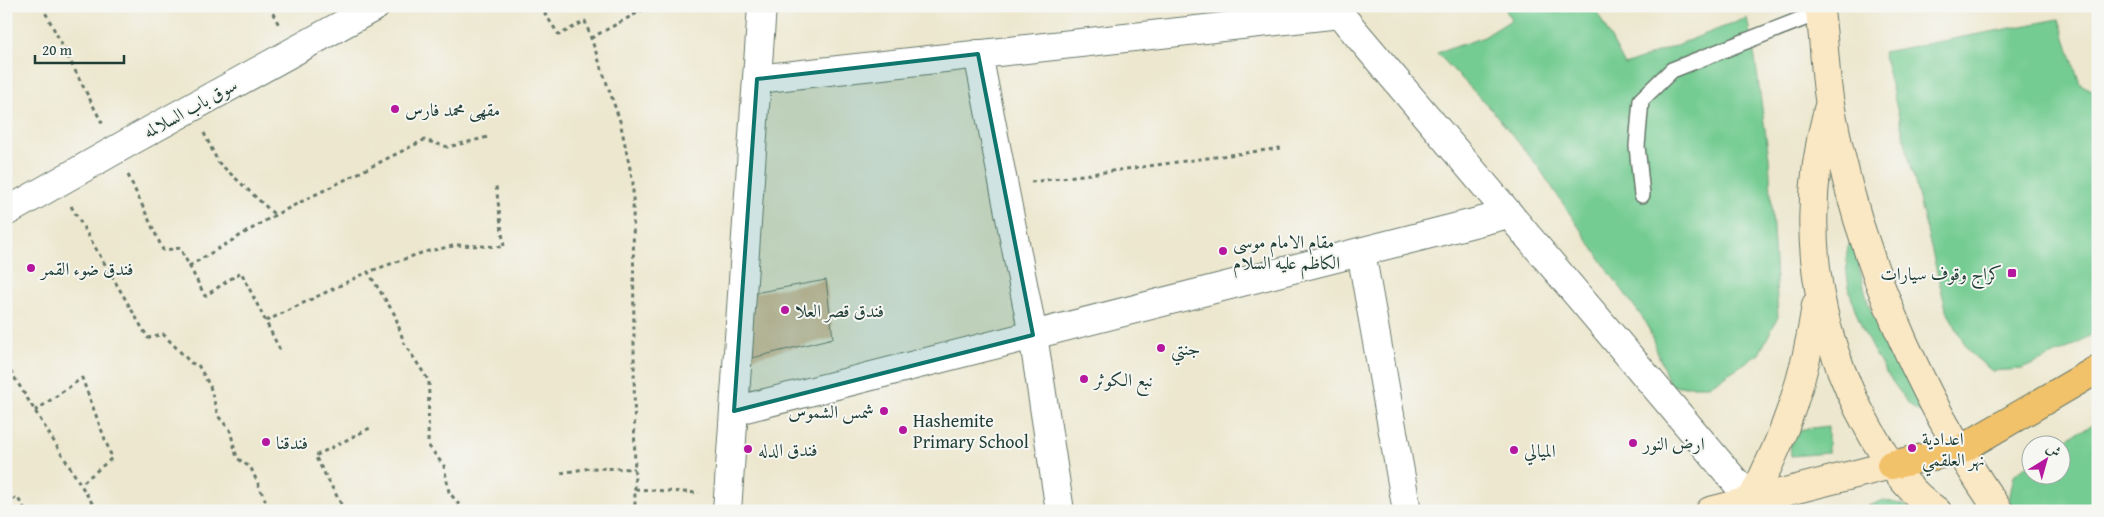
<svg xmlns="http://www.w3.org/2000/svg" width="2104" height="517" font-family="'Gentium Book Plus',Amiri,serif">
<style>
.green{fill:#74cc92;stroke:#4a8463}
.building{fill:#d6b78e}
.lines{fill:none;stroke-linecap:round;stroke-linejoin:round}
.lane-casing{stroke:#67786a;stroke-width:18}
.street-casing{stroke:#67786a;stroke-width:30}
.secondary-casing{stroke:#67786a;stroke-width:30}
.highway-casing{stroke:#67786a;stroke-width:30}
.path{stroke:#67786a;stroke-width:3;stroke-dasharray:4 4;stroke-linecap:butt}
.lane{stroke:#fff;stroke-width:15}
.street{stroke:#fff;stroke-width:28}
.secondary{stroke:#fae7c3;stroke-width:28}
.highway{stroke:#f2c26a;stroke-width:28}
.marked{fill:#0f766e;fill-opacity:0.2;stroke:#0f766e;stroke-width:4;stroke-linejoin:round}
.poi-dot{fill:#b5179e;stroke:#f6f6f2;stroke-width:2}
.labels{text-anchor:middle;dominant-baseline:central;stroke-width:4;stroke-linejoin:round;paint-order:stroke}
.street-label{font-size:18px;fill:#1f3d34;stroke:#f6f6f2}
.poi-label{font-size:18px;fill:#1f3d34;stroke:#f6f6f2;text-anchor:start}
</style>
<rect width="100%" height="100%" fill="#f6f6f2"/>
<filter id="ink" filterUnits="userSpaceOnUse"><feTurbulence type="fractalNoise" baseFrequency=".02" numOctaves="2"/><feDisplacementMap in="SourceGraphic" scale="10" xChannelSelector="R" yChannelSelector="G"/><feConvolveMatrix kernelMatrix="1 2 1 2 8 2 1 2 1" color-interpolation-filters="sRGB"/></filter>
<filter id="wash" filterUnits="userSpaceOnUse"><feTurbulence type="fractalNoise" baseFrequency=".0096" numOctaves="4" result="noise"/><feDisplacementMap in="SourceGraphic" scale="20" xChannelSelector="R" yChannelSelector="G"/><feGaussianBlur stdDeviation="1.12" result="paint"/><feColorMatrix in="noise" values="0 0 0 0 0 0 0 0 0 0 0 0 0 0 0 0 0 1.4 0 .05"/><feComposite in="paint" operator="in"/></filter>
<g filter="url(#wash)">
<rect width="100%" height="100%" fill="#ece7ce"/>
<!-- green -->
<g class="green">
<polygon points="1504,6 1594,6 1625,65 1747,18 1755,58 1769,158 1778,317 1759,354 1709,386 1670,386 1647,324 1607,269 1539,168 1492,110 1437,53 1484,37 1511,20"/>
<polygon points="2059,19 2080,84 2098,93 2098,331 2065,350 2022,369 1992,371 1969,352 1946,309 1883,52"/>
<path d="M 1848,245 L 1854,245 L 1868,303 L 1886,346 L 1924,405 L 1921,412 C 1910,409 1904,397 1897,388 C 1870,351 1839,292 1848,245 Z"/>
<polygon points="2098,422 2098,511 2014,511 2009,500 2014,475 2031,462 2032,474 2062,474 2062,444 2056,444"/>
<polygon points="1828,426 1828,453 1791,456 1789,431"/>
<polygon points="1884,500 1907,506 1916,511 1856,511"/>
</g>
<g id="blocks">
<!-- building -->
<polygon class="building" points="826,280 833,338 736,362 743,295"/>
</g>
</g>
<g filter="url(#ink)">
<use href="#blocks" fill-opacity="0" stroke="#67786a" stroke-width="1"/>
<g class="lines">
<!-- lane casing -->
<g class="lane-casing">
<polyline id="lane" points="1642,195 1637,146 1641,100 1672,70 1820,12"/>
</g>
<!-- street casing -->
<g class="street-casing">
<g id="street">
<polyline points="1333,6 1751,500"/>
<polyline points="978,54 1033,335 1060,511"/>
<polyline points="757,79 1340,14"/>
<polyline points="6,212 131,141 376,6"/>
<polyline points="1361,252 1407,511"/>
<polyline points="734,411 1509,214"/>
<polyline points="727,511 762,6"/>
</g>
</g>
<!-- secondary casing -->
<g class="secondary-casing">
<g id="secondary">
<path d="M 1819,6 C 1825,39 1824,72 1830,104 C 1856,248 1915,391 1999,511"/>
<path d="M 1828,109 C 1799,218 1813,329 1868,427 C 1885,459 1906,490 1937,511"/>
<path d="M 1751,500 C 1785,437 1806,376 1816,305"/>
<polyline points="1710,511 1891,465"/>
</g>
</g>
<!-- highway casing -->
<g class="highway-casing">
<polyline id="highway" points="1891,465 1960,450 2098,369"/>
</g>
<!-- path -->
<g class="path">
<polyline points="42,6 103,125"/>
<polyline points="269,6 280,27"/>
<polyline points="540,6 559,35 585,21 620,121 633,183 635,511"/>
<polyline points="591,38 650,6"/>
<polyline points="204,133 218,162 275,215"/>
<polyline points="128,175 163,250 180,248 205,296 241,272 280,350"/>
<polyline points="1031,182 1281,148"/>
<polyline points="71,206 148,338 163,334 191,363 198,365 210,386 218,416 230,430 237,458 251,468 270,511"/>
<polyline points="189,266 275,215 424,140 448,147 488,137"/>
<polyline points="266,321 368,272"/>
<polyline points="6,364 97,511"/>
<polyline points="35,411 82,378 112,458 81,484"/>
<polyline points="6,440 8,442 6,443"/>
<polyline points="561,473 590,468 635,469"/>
<polyline points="635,489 699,493"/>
<polyline points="6,504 17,497 26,511"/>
<polyline points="77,511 92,503"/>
<polyline points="345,511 315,456 370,428"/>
<polyline points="464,511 449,492 444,466 428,445 429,381 404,343 395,315 368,272 424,252 458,245 504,247 496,186"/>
</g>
<!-- lane -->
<use href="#lane" class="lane"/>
<!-- street -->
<use href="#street" class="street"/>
<!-- secondary -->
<use href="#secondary" class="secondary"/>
<!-- highway -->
<use href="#highway" class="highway"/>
</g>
</g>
<!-- marked area -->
<path class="marked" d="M 978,54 L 1033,335 L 734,411 L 757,79 Z"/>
<!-- markers -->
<g class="poi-dot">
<circle cx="395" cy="109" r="5"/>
<circle cx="1223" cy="251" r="5"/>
<circle cx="31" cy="268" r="5"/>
<rect x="2007" y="268" width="10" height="10" rx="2.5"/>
<circle cx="785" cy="310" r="5"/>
<circle cx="1161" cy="348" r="5"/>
<circle cx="1084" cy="379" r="5"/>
<circle cx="884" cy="411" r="5"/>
<circle cx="903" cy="430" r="5"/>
<circle cx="266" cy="442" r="5"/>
<circle cx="1633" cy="443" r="5"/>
<circle cx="1912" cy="448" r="5"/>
<circle cx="748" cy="449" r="5"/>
<circle cx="1514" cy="450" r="5"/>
</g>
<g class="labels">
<!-- street labels -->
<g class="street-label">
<text transform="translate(190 108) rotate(-29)">سوق باب السلالمه</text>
</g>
<!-- poi labels -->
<g class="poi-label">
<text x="405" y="109">مقهى محمد فارس</text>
<text x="1233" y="241">مقام الامام موسى<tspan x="1233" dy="21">الكاظم عليه السلام</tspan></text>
<text x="41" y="268">فندق ضوء القمر</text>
<text x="2002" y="273" text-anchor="end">كراج وقوف سيارات</text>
<text x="795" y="310">فندق قصر العلا</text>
<text x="1171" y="348">جنتي</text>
<text x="1094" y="379">نبع الكوثر</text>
<text x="874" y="411" text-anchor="end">شمس الشموس</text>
<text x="913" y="420">Hashemite<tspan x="913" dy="21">Primary School</tspan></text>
<text x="1922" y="438">اعدادية<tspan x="1922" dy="21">نهر العلقمي</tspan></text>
<text x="276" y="442">فندقنا</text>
<text x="1643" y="443">ارض النور</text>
<text x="758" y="449">فندق الدله</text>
<text x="1524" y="450">الميالي</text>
</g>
</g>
<!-- margin -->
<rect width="2104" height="517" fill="none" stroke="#f6f6f2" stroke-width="25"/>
<!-- north arrow -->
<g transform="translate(2046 460) rotate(37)"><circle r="24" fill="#f6f6f2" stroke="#a0aca6"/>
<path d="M0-4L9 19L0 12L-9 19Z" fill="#b5179e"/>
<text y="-8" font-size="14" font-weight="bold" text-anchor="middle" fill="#1f3d34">ش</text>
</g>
<!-- scale -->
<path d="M35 55v8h89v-8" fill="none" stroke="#1f3d34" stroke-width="2.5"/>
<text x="42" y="55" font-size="15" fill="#1f3d34" stroke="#f6f6f2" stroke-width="4" paint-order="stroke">20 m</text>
</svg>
